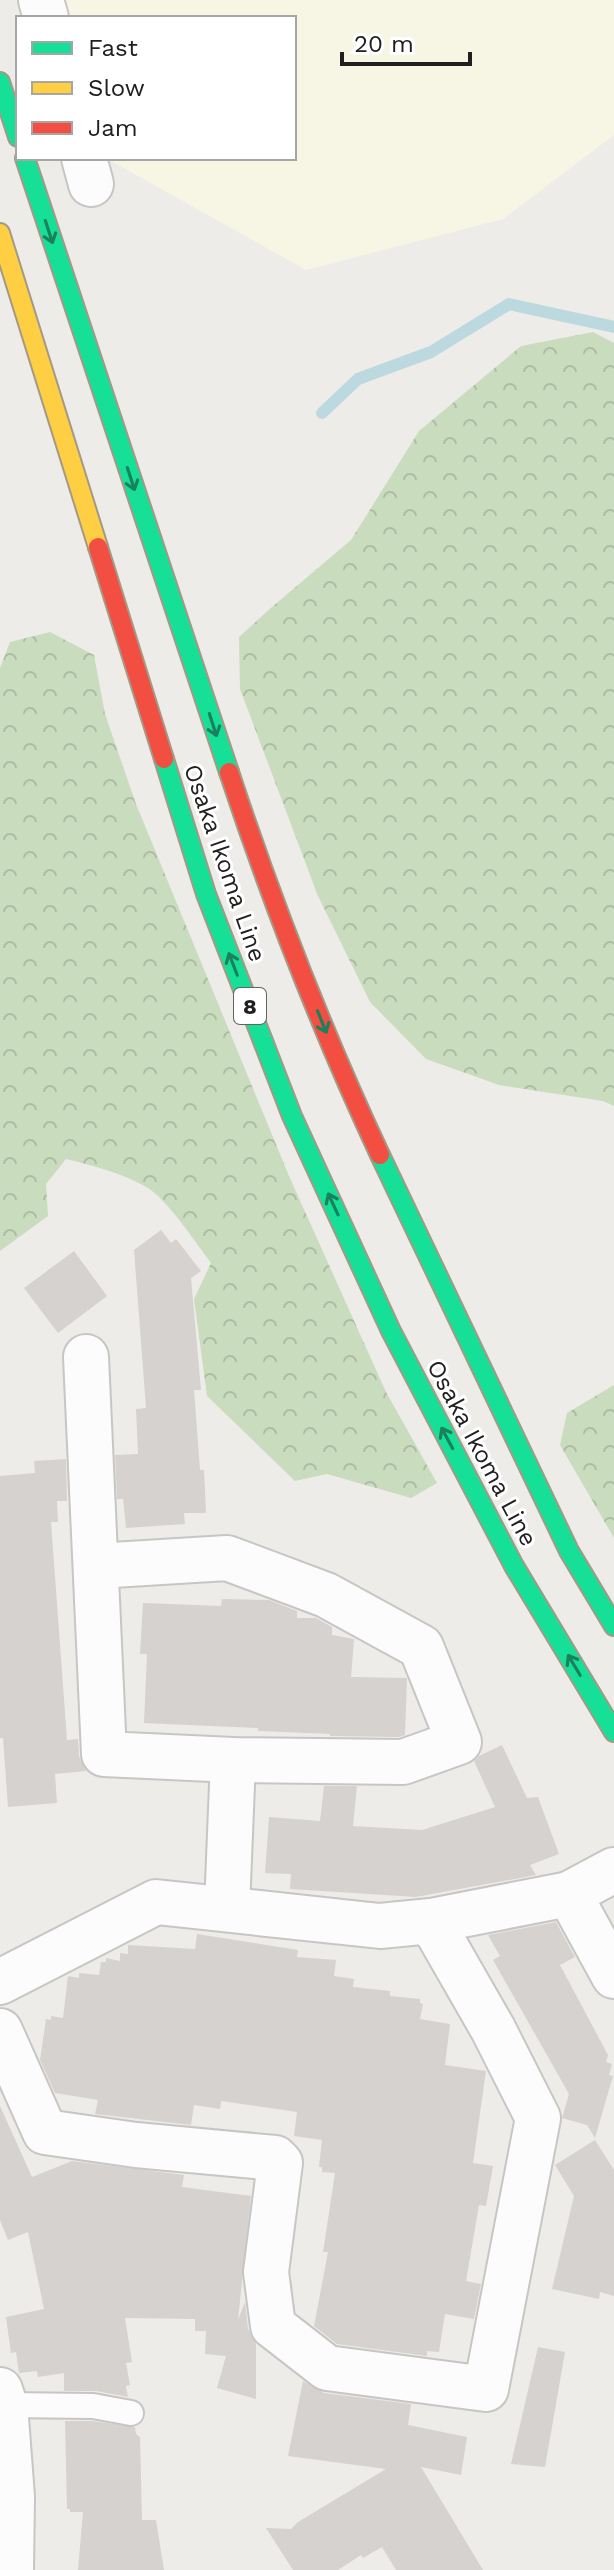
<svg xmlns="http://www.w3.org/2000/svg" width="614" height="2570" font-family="'Work Sans',sans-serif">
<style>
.education{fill:#f7f6e4}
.forest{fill:url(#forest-crowns)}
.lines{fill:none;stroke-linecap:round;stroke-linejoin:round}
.stream{stroke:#bdd9e0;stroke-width:12}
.building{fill:#d5d2cf}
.lane-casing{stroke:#c7c6c4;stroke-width:28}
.street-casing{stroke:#c7c6c4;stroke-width:48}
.fast-casing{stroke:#a49985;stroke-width:22}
.slow-casing{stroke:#a49985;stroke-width:22}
.jam-casing{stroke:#a49985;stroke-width:22}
.lane{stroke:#fcfcfc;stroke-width:24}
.street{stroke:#fcfcfc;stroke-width:44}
.fast{stroke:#16e098;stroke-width:18}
.slow{stroke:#ffcf43;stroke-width:18}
.jam{stroke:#f24e42;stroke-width:18}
.oneway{stroke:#1b805c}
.labels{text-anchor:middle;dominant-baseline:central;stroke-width:6;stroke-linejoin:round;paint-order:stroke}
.shield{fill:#fff;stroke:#636363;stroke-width:2}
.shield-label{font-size:22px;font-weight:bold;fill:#202020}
.street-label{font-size:24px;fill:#202020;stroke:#fff}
</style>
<defs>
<pattern id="forest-crowns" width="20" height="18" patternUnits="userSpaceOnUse" patternTransform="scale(2)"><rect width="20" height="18" fill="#cadcbe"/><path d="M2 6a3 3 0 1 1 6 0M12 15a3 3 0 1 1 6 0" fill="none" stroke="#adbca3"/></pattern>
</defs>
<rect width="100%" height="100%" fill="#eeece8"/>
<!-- education -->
<polygon class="education" points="56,0 614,0 614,135 503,219 306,270 106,158 294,158 294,18 62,18"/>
<!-- forest -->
<g class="forest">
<polygon points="593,332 614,343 614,1106 603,1101 499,1085 426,1059 370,1002 318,896 240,689 239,637 272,607 351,540 419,431 521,346"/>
<path d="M 50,632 L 94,655 L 105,714 L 136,804 L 289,1176 L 386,1392 L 437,1483 L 411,1498 L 327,1474 L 295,1481 L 207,1396 L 194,1299 L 211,1263 C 195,1242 177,1214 157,1195 C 138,1177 91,1165 66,1159 L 46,1184 L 48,1216 L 0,1251 L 0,668 L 10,642 Z"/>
<polygon points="614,1385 614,1538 560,1445 567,1413"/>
</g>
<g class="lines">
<!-- stream -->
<polyline class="stream" points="322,413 358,379 431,352 509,304 614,327"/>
</g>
<!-- building -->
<g class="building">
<polygon points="161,1230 171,1243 176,1239 201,1271 191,1278 201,1390 194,1390 200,1470 204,1470 206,1513 184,1513 185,1524 126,1528 123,1499 117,1499 115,1455 138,1454 136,1409 146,1408 134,1250"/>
<polygon points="74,1251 107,1296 58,1333 24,1288"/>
<polygon points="66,1459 67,1501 57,1501 58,1522 51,1522 67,1740 78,1739 79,1756 86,1771 55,1774 57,1803 8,1807 3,1738 0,1738 0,1476 35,1473 34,1461"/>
<polygon points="222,1599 269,1600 297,1611 297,1618 316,1618 332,1627 332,1635 354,1639 351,1677 407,1678 405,1735 399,1737 330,1736 330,1734 258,1731 258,1728 144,1723 147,1654 140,1654 143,1603 221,1606"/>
<polygon points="502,1745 527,1798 538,1797 559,1854 530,1865 536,1875 416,1897 290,1889 291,1874 265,1873 269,1817 320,1821 324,1786 357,1786 353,1826 422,1830 495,1807 474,1761 479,1756"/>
<polygon points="556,1922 575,1957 560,1965 608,2055 606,2062 612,2064 609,2075 613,2076 595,2138 587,2125 562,2118 569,2094 493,1960 500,1956 488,1935"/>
<polygon points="197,1934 298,1950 297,1957 336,1960 334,1976 354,1979 353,1987 390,1991 390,1996 420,1999 420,2003 423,2004 420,2019 450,2024 445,2065 486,2071 473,2163 493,2166 486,2206 479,2205 466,2281 481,2284 474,2319 445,2314 439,2352 427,2351 427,2356 337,2344 314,2326 328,2252 323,2252 335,2173 322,2172 322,2167 319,2167 322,2140 294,2136 297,2112 221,2101 220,2109 194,2105 191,2125 95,2114 98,2100 55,2093 40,2060 46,2019 51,2020 51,2016 63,2018 68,1976 79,1978 79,1973 99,1975 101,1962 106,1962 106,1958 120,1961 120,1953 128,1954 128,1945 195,1949"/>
<polygon points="0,2106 32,2177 72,2161 184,2175 182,2187 251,2196 238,2320 245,2302 248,2329 256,2343 256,2399 217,2388 226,2356 205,2354 206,2331 195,2331 195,2319 125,2318 132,2362 126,2363 130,2385 126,2386 128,2397 96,2391 64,2391 64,2373 38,2377 37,2371 19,2373 16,2352 11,2353 6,2317 44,2309 28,2232 8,2240 0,2220"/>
<polygon points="595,2140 614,2170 614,2296 600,2292 599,2299 552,2289 574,2196 555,2165"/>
<polygon points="538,2347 565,2352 545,2467 511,2464"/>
<polygon points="303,2381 324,2393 411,2404 408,2425 467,2437 461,2475 421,2467 483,2570 396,2570 382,2547 363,2558 361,2555 338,2570 293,2570 266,2528 291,2529 298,2522 386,2469 288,2456"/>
<polygon points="65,2421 92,2421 135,2427 136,2434 140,2437 142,2520 156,2520 164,2570 78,2570 83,2512 70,2512 70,2509 67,2509"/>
</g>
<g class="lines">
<!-- lane casing -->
<g class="lane-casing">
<polyline id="lane" points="5,2405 93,2406 131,2413"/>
</g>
<!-- street casing -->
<g class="street-casing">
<g id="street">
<polyline points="41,0 46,18"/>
<polyline points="84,158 91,184"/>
<polyline points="86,1357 104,1754 233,1760 403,1762 459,1742 421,1647 326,1595 227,1558 96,1566"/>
<polyline points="614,1870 569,1894 614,1976"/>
<polyline points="227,1908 233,1760"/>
<polyline points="0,1982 156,1902 380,1926 431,1921 569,1894"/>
<polyline points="0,2031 45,2132 136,2145 275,2158 280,2163 266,2272 273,2326 327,2368 486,2389 538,2118 493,2029 431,1921"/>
<polyline points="0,2390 5,2405 12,2497 11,2570"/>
</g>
</g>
<!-- fast casing -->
<g class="fast-casing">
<g id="fast">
<polyline points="0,82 18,137"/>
<polyline points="25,158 229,772"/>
<polyline points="164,759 206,894 292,1116 391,1331 514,1566 614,1732"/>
<polyline points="380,1155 569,1551 614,1626"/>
</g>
</g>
<!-- slow casing -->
<g class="slow-casing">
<polyline id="slow" points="0,233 98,547"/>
</g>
<!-- jam casing -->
<g class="jam-casing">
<g id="jam">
<polyline points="98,547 164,759"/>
<path d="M 229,772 C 272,902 322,1031 380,1155"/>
</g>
</g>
<!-- lane -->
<use href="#lane" class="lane"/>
<!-- street -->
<use href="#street" class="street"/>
<!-- fast -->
<use href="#fast" class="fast"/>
<!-- slow -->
<use href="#slow" class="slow"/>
<!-- jam -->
<use href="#jam" class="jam"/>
</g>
<!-- one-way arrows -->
<defs><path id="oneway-shaft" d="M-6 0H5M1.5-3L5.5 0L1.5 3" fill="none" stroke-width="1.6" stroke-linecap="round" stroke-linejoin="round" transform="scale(2)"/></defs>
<g class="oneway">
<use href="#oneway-shaft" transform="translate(49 232) rotate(72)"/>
<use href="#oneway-shaft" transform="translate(131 479) rotate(72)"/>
<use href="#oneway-shaft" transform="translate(213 725) rotate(72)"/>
<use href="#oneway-shaft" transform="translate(233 964) rotate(-111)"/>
<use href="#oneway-shaft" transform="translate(322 1022) rotate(68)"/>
<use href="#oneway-shaft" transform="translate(333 1204) rotate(-115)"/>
<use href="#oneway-shaft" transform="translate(447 1438) rotate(-118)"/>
<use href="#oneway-shaft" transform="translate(574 1665) rotate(-121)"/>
</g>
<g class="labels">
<!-- shield labels -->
<rect class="shield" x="234" y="988" width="32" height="36" rx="6"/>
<g class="shield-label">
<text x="250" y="1006">8</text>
</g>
<!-- street labels -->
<g class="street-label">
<text transform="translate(225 863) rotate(71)">Osaka Ikoma Line</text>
<text transform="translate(482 1453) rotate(62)">Osaka Ikoma Line</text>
</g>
</g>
<!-- legend -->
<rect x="16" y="16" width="280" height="144" fill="#ffffff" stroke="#a6a6a6" stroke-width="2"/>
<rect x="32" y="42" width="40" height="12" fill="#16e098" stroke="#a6a6a6" stroke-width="2"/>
<text x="88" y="56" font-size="24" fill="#202020">Fast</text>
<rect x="32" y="82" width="40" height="12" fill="#ffcf43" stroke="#a6a6a6" stroke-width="2"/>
<text x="88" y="96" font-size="24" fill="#202020">Slow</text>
<rect x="32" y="122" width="40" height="12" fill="#f24e42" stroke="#a6a6a6" stroke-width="2"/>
<text x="88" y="136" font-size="24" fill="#202020">Jam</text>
<!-- scale -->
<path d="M342 52v12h128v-12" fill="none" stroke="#202020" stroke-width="4"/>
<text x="354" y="52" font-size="24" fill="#202020" stroke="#ffffff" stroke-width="6" paint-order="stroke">20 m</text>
</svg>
